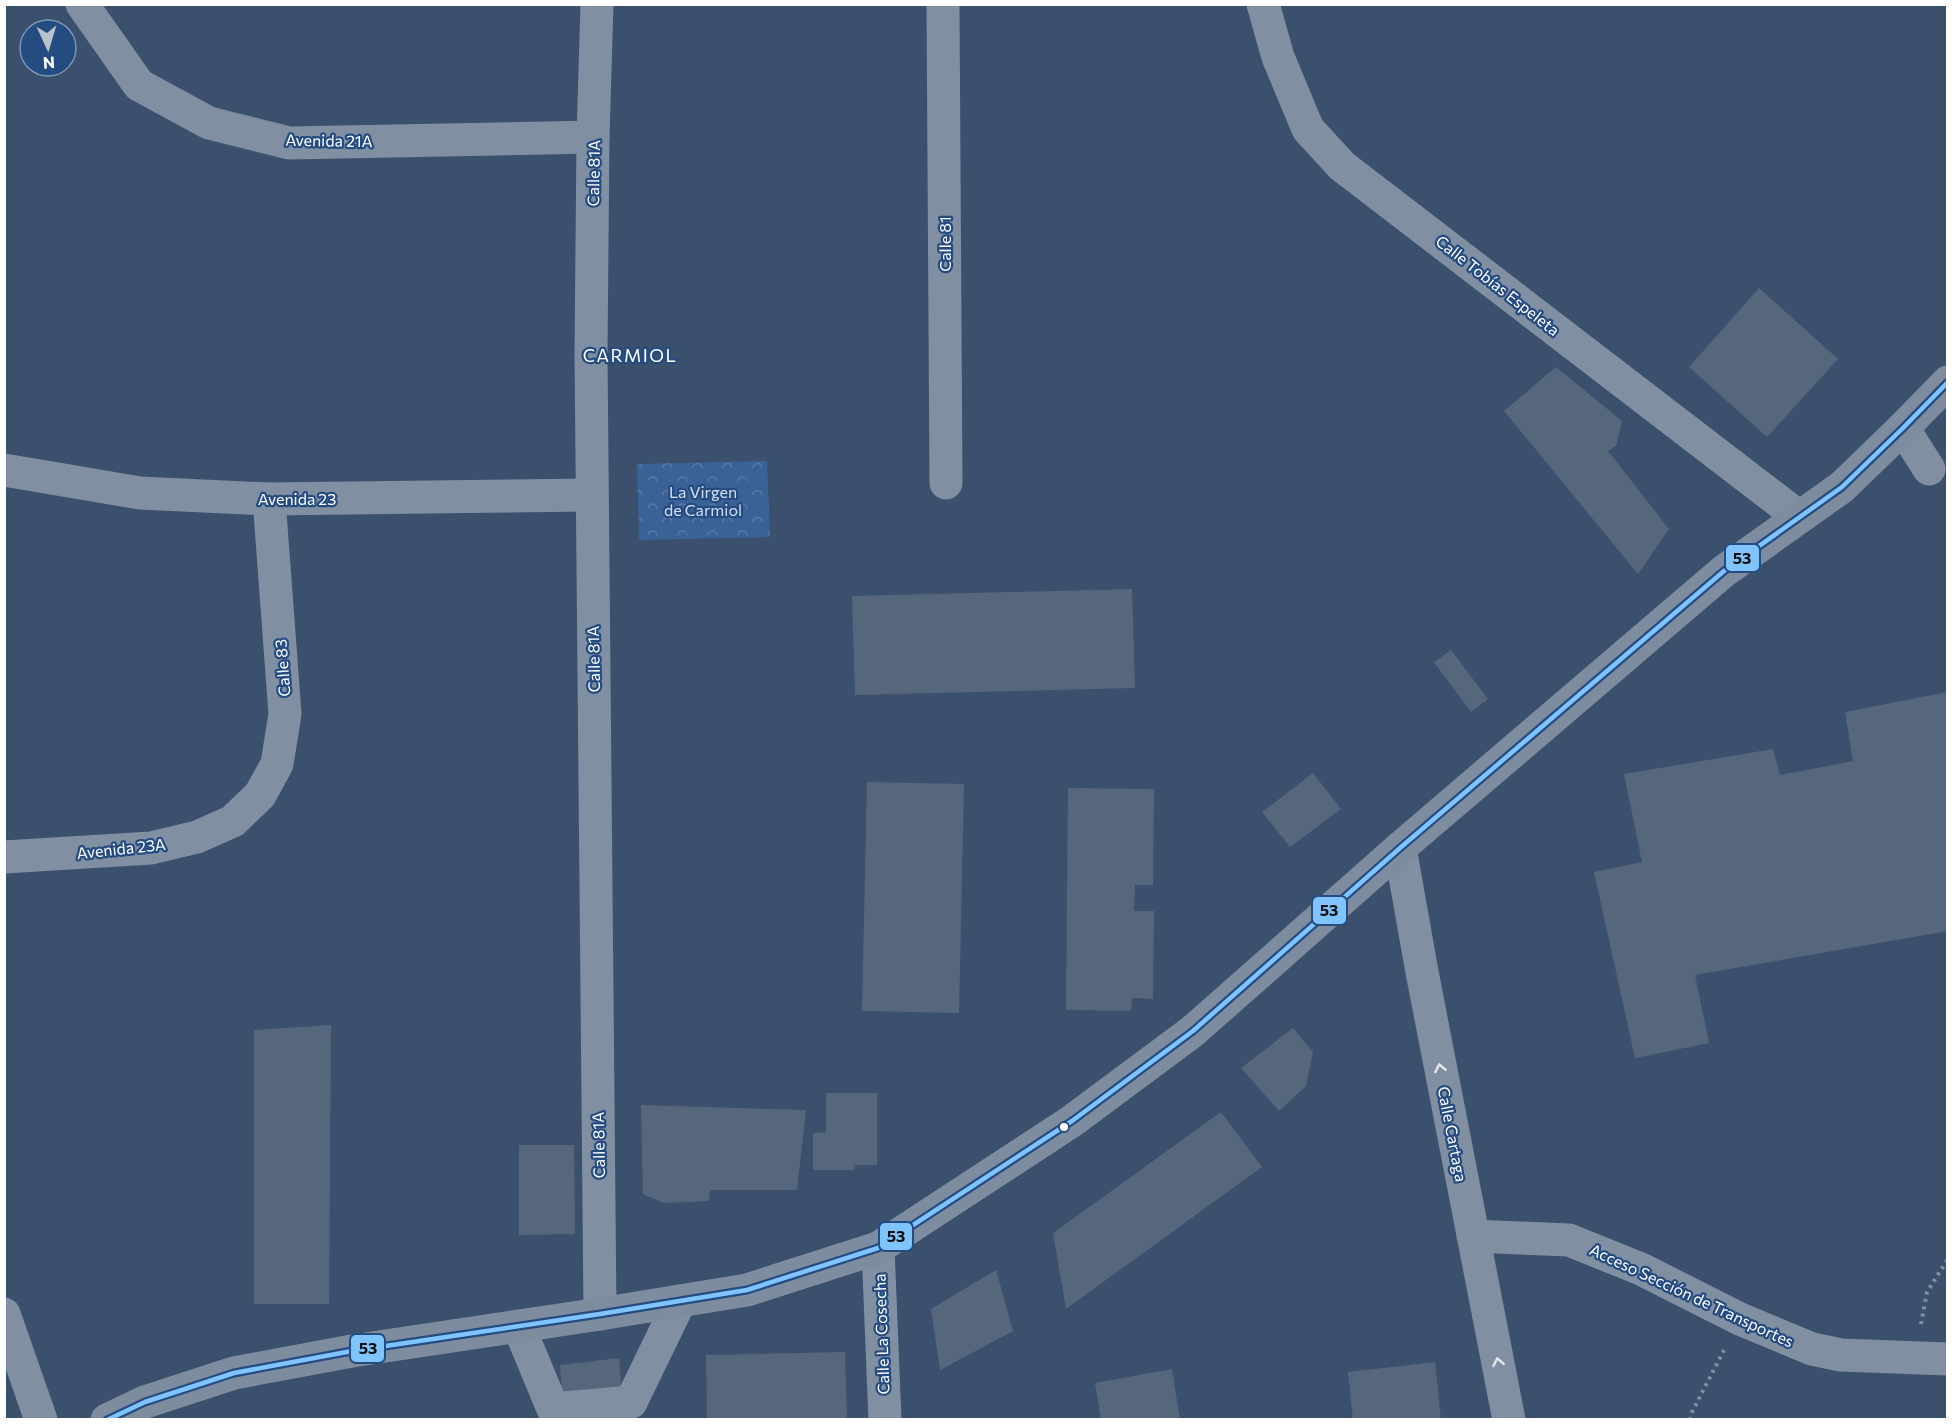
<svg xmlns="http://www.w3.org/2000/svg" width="1952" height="1424" font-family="Commissioner,sans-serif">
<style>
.forest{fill:url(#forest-crowns)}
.building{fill:#56677d}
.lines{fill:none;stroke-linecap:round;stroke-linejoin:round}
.path{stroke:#808fa2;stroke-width:4;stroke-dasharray:3 4.5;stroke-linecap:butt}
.minor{stroke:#808fa2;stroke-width:33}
.major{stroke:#7e8ca0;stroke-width:33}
.bus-1-casing{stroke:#254c81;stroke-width:9}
.bus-1{stroke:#80c4ff;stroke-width:4.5}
.oneway{stroke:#e6e9ec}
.bus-dot{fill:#fff;stroke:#254c81;stroke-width:2}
.labels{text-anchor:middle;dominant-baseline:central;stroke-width:4.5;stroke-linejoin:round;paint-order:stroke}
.street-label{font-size:16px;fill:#fff;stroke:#254c81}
.park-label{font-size:16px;fill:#d0e0f5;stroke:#254c81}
.neighbourhood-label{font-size:18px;letter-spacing:1.5px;fill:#fff;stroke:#254c81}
.line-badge{stroke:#254c81;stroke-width:2}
.pale-badge-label{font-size:16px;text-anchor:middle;font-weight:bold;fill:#111}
</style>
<defs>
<pattern id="forest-crowns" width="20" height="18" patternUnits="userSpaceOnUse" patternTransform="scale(1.5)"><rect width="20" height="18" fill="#3a6297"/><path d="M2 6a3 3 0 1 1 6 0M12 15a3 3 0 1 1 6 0" fill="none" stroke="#587aa7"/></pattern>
</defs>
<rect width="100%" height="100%" fill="#3a506c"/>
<!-- forest -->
<polygon class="forest" points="767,461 770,537 639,540 637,464"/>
<!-- building -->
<g class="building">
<polygon points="1759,288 1838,359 1767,437 1689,367"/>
<polygon points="1556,367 1622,421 1616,446 1608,451 1669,529 1638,574 1504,411"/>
<polygon points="1132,589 1135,688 855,695 852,596"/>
<polygon points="1451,650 1488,699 1471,712 1434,662"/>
<polygon points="1948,692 1948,931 1695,975 1709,1043 1635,1058 1594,872 1642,862 1624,774 1773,749 1780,775 1853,761 1845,712"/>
<polygon points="1313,773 1341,809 1290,847 1262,812"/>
<polygon points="867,782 964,784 959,1013 862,1011"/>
<polygon points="1068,788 1154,789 1153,885 1135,885 1134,911 1154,911 1153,999 1132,998 1131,1011 1066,1010"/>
<polygon points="331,1025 329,1304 254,1304 254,1030"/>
<polygon points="1293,1028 1313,1052 1306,1086 1279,1111 1241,1068"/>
<polygon points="826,1093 877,1093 877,1165 854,1165 855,1170 813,1170 813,1133 826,1132"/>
<polygon points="641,1105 806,1110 797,1190 710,1190 709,1201 664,1203 643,1194"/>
<polygon points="1221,1112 1262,1167 1066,1309 1053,1233"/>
<polygon points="519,1145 574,1145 575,1234 519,1235"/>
<polygon points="996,1270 1013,1331 940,1370 931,1309"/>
<polygon points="845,1352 847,1420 707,1420 706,1355"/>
<polygon points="619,1358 624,1420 564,1420 560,1365"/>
<polygon points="1435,1362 1441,1420 1353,1420 1348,1372"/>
<polygon points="1172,1369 1180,1420 1101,1420 1095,1383"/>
</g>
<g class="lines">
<!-- path -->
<g class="path">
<polyline points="1921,1324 1927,1292 1948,1259"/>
<polyline points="1690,1420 1692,1412 1724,1350"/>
</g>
<!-- minor -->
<g class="minor">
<polyline points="82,4 139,85 209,123 289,143 593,137"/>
<polyline points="597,4 593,137 591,354 600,1314"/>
<polyline points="943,4 946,483"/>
<polyline points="1263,4 1278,57 1308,129 1342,166 1798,516"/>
<polyline points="1903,428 1929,469"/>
<polyline points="4,470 140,493 269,499 591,495"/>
<polyline points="1400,848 1422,972 1509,1420"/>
<polyline points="4,857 151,848 197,837 233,821 260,795 277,764 285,714 269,499"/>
<polyline points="1473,1236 1569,1240 1641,1269 1740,1319 1812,1349 1841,1355 1948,1359"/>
<polyline points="878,1248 885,1420"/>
<polyline points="4,1314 41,1420"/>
<polyline points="519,1327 553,1409 631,1402 680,1301"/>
</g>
<!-- major -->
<polyline class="major" points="107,1420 145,1402 234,1373 352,1351 600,1314 747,1290 878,1248 1072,1121 1193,1031 1400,848 1724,571 1842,487 1903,428 1948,382"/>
<!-- bus-1 casing -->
<g class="bus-1-casing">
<polyline id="bus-1" points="107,1420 145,1402 234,1373 352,1351 600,1314 747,1290 878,1248 1072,1121 1193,1031 1400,848 1724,571 1842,487 1903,428 1948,382"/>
</g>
<!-- bus-1 -->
<use href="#bus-1" class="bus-1"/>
</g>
<!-- one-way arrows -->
<defs><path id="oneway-chevron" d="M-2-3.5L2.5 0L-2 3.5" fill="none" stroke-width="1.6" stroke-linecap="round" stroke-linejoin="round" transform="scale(1.5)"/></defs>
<g class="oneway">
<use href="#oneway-chevron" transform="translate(1440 1068) rotate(-101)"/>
<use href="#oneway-chevron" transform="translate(1498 1362) rotate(-101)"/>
</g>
<!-- markers -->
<circle class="bus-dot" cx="1064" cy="1127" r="5"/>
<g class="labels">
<!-- street labels -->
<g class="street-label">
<text transform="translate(329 140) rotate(1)">Avenida 21A</text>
<text transform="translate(593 173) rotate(-89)">Calle 81A</text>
<text transform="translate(944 244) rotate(-90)">Calle 81</text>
<text transform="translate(1498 285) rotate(38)">Calle Tobías Espeleta</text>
<text x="297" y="498">Avenida 23</text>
<text transform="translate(593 659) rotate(-91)">Calle 81A</text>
<text transform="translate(282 668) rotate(-94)">Calle 83</text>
<text transform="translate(121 848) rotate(-6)">Avenida 23A</text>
<text transform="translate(1453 1134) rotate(79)">Calle Cartaga</text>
<text transform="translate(598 1145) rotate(-91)">Calle 81A</text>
<text transform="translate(1692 1295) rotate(25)">Acceso Sección de Transportes</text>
<text transform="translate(881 1334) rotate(-92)">Calle La Cosecha</text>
</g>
<!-- park labels -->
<g class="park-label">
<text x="703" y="491">La Virgen<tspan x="703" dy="18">de Carmiol</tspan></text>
</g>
<!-- neighbourhood labels -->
<g class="neighbourhood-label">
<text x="630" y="355">CARMIOL</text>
</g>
</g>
<g class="line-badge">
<rect x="1725" y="544" width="35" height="28" rx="6" fill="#80c4ff"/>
<rect x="1312" y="896" width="35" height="29" rx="6" fill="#80c4ff"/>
<rect x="879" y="1222" width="34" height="29" rx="6" fill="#80c4ff"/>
<rect x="350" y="1334" width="35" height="29" rx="6" fill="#80c4ff"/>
</g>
<g class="pale-badge-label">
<text x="1742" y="564">53</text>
<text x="1329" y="916">53</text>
<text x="896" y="1242">53</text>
<text x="368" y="1354">53</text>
</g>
<!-- border -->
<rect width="1952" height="1424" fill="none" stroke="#ffffff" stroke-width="12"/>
<!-- north arrow -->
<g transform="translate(48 48) rotate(176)"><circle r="28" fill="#254c81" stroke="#7c94b3" stroke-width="1.5"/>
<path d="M0-4.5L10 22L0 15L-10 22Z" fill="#bac2cc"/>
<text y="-9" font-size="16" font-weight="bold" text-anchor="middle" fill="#ffffff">N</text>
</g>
</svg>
